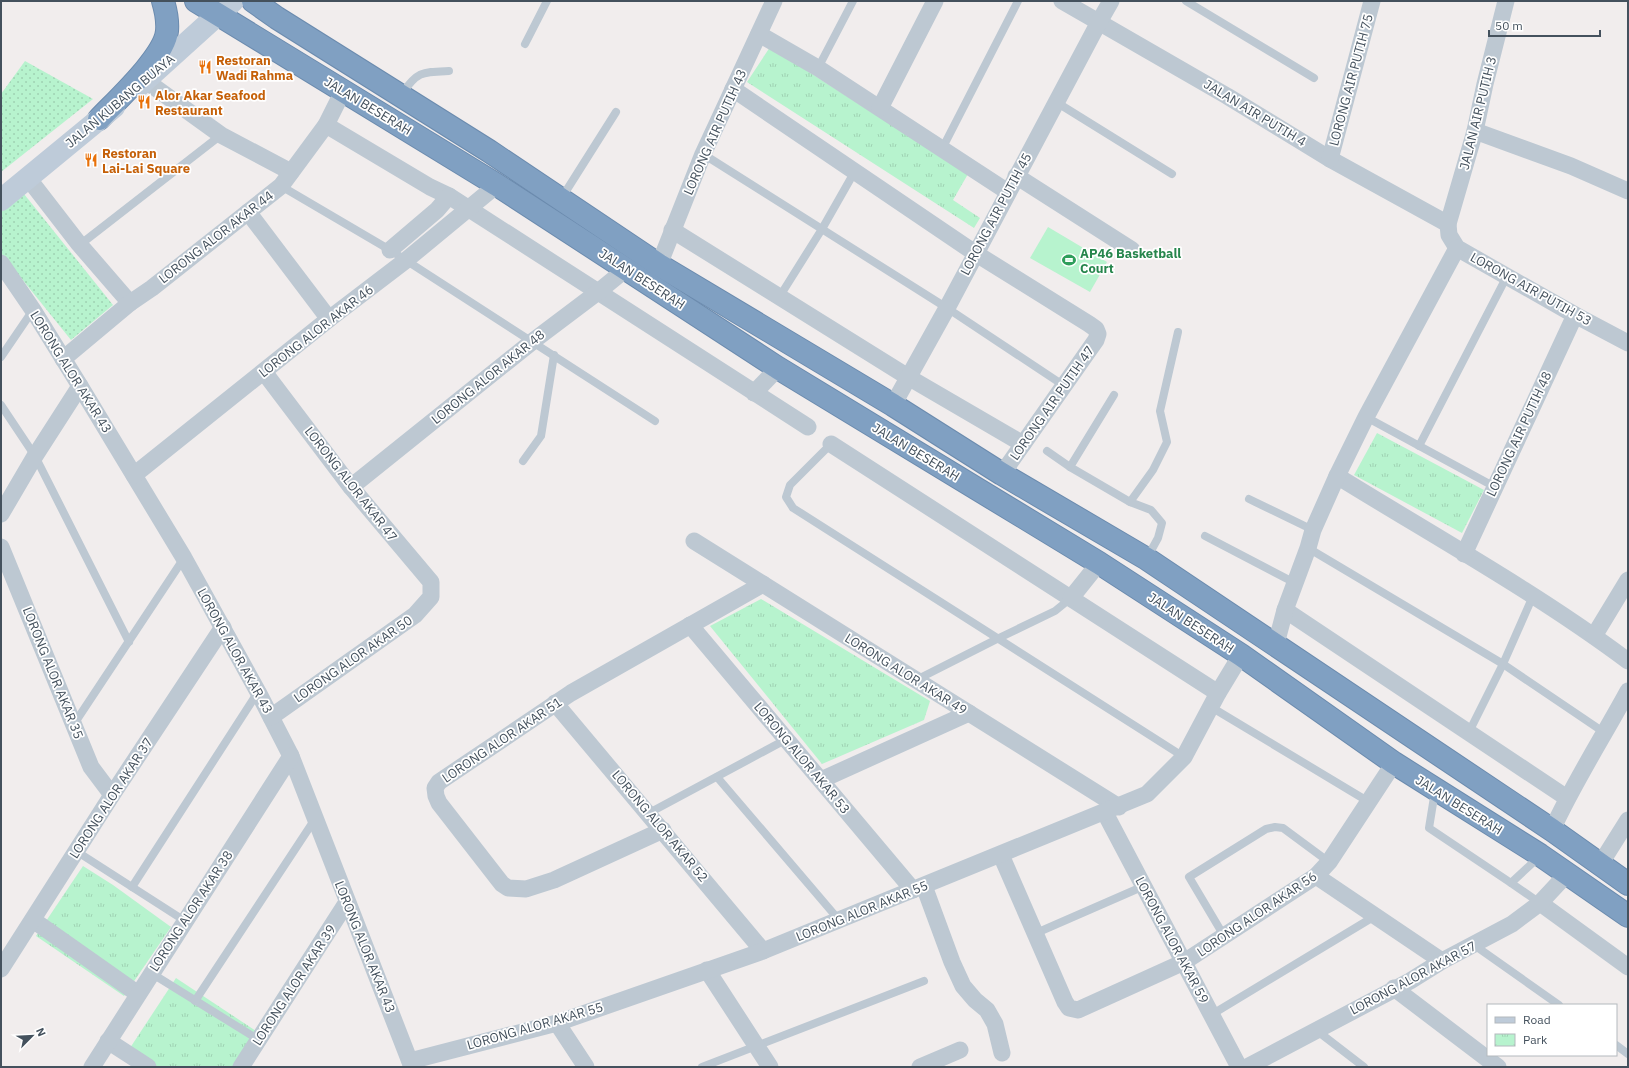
<svg xmlns="http://www.w3.org/2000/svg" width="1629" height="1068" font-family="'IBM Plex Sans',sans-serif">
<style>
.grass{fill:url(#grass-dots)}
.park{fill:url(#park-tufts)}
.pitch{fill:#b7f3ce}
.lines{fill:none;stroke-linecap:round;stroke-linejoin:round}
.highway-casing{stroke:#6b8bae;stroke-width:24}
.lane{stroke:#bdc8d2;stroke-width:8}
.street{stroke:#bdc8d2;stroke-width:17}
.secondary{stroke:#becbd9;stroke-width:22}
.highway{stroke:#80a0c2;stroke-width:22}
.labels{text-anchor:middle;dominant-baseline:central;stroke-width:3.5;stroke-linejoin:round;paint-order:stroke}
.food-label{font-size:13px;font-weight:bold;fill:#c56008;stroke:#fff;text-anchor:start}
.street-label{font-size:13px;fill:#44515d;stroke:#fff}
.leisure-label{font-size:13px;font-weight:bold;fill:#27864d;stroke:#fff;text-anchor:start}
</style>
<defs>
<pattern id="grass-dots" width="8" height="8" patternUnits="userSpaceOnUse"><rect width="8" height="8" fill="#b7f3ce"/><path d="M2 2h.1M6 6h.1" fill="none" stroke="#9fd2b3" stroke-width="1.8" stroke-linecap="round"/></pattern>
<pattern id="park-tufts" width="24" height="20" patternUnits="userSpaceOnUse"><rect width="24" height="20" fill="#b7f3ce"/><path d="M3 7l-1-3M5 7V3M7 7l1-3M15 17l-1-3M17 17v-4M19 17l1-3" fill="none" stroke="#9fd2b3"/></pattern>
</defs>
<rect width="100%" height="100%" fill="#f1eded"/>
<!-- grass -->
<g class="grass">
<polygon points="25,61 93,99 1,172 1,94"/>
<polygon points="24,194 113,305 71,340 1,253 1,212"/>
</g>
<!-- park -->
<g class="park">
<polygon points="770,47 968,174 953,200 980,218 974,228 747,82"/>
<polygon points="1377,433 1484,490 1462,533 1354,475"/>
<polygon points="761,599 930,701 924,720 822,764 710,626"/>
<polygon points="83,866 113,885 171,927 124,996 36,936"/>
<polygon points="176,978 259,1033 236,1067 152,1067 128,1051"/>
</g>
<!-- pitch -->
<polygon class="pitch" points="1048,227 1107,262 1090,292 1030,258"/>
<g class="lines">
<!-- highway casing -->
<g class="highway-casing">
<g id="highway">
<polyline points="196,1 497,185 778,368 1099,563 1241,655 1394,763 1540,855 1628,916"/>
<polyline points="253,1 277,18 489,151 659,265 893,405 1002,474 1147,559 1552,830 1628,884"/>
<path d="M 99,119 C 117,100 165,56 167,31 C 168,20 166,11 163,1"/>
</g>
</g>
<!-- lane -->
<g class="lane">
<polyline points="1186,1 1314,78"/>
<polyline points="525,44 547,1"/>
<polyline points="818,68 853,1"/>
<path d="M 402,94 C 417,71 423,72 449,71"/>
<polyline points="1056,102 1172,174"/>
<polyline points="942,149 1018,1"/>
<polyline points="703,154 947,308 1063,385"/>
<polyline points="281,186 390,250 655,421"/>
<polyline points="561,199 616,112"/>
<polyline points="79,244 86,240 221,135"/>
<polyline points="780,296 822,229 855,171"/>
<polyline points="1,357 33,310"/>
<polyline points="1114,395 1070,467 1130,502"/>
<polyline points="1,405 35,456 129,642"/>
<polyline points="1366,417 1495,487"/>
<polyline points="831,444 790,485 786,497 793,508 1184,757"/>
<polyline points="1419,446 1507,276"/>
<polyline points="1047,451 1070,467"/>
<polyline points="523,461 541,436 554,355"/>
<polyline points="1249,499 1313,530"/>
<polyline points="1205,536 1295,583"/>
<polyline points="1308,548 1503,664 1605,733"/>
<polyline points="1147,558 1158,538 1162,523 1151,510 1130,502 1153,470 1167,442 1160,411 1178,332"/>
<polyline points="916,680 999,638 1055,611 1071,598"/>
<polyline points="1211,707 1369,802"/>
<polyline points="74,724 184,558"/>
<polyline points="1469,732 1503,664 1533,596"/>
<polyline points="717,777 839,920"/>
<polyline points="1435,791 1429,828 1511,883 1540,856"/>
<polyline points="649,813 787,739"/>
<polyline points="76,851 185,921"/>
<polyline points="1511,883 1540,903"/>
<polyline points="132,887 258,692"/>
<polyline points="1034,934 1144,886"/>
<polyline points="1224,936 1189,877 1266,829 1275,827 1283,828 1329,862"/>
<polyline points="1474,945 1559,1005"/>
<polyline points="151,973 259,1040"/>
<polyline points="195,1001 315,819"/>
<polyline points="1211,1015 1375,916"/>
<polyline points="1316,1030 1364,1067"/>
<polyline points="1616,1045 1628,1054"/>
<polyline points="702,1067 924,981"/>
</g>
<!-- street -->
<g class="street">
<polyline points="1062,1 1227,96 1330,159 1448,224"/>
<polyline points="1506,1 1485,84 1475,131 1448,224 1449,235 1457,248 1575,315 1628,343"/>
<polyline points="759,34 818,68 1008,192"/>
<polyline points="146,81 221,135 291,172"/>
<polyline points="733,89 975,253 1089,324 1096,329 1098,334 1096,340 1002,474"/>
<polyline points="880,108 935,1"/>
<polyline points="326,125 430,187 449,196 808,427"/>
<polyline points="1475,131 1571,166 1628,191"/>
<polyline points="1330,159 1372,1"/>
<polyline points="1016,176 1132,250"/>
<polyline points="28,178 79,244 130,303"/>
<polyline points="248,212 329,319"/>
<polyline points="672,230 908,377 1023,444"/>
<polyline points="390,250 437,210 449,196"/>
<polyline points="1,263 33,310 80,386 184,558 258,692 291,756 412,1067"/>
<polyline points="659,265 703,154 774,1"/>
<polyline points="63,359 130,303 152,288 281,186 326,125 343,91"/>
<polyline points="264,372 351,487 431,582 431,597 415,615 271,717"/>
<polyline points="754,393 778,368"/>
<polyline points="893,405 947,308 1099,22 1111,1"/>
<polyline points="831,444 1218,693"/>
<polyline points="134,475 329,319 405,261 497,185"/>
<path d="M 1337,476 C 1434,536 1537,593 1628,661"/>
<polyline points="351,487 533,341 598,292 626,269"/>
<polyline points="1,514 35,456 80,386"/>
<polyline points="694,541 1119,807"/>
<polyline points="1,547 91,767 112,795"/>
<polyline points="1464,554 1575,315"/>
<polyline points="1071,598 1099,563"/>
<polyline points="1285,610 1567,798"/>
<polyline points="690,625 913,890"/>
<polyline points="1594,636 1628,580"/>
<polyline points="1276,644 1285,610 1308,548 1313,530 1337,476 1366,417 1457,248"/>
<polyline points="555,703 763,951"/>
<polyline points="821,780 969,713"/>
<polyline points="1105,813 1239,1067"/>
<polyline points="663,830 554,880 526,889 508,888 502,884 439,803 436,796 435,788 439,782 571,693 763,584"/>
<path d="M 1552,830 C 1574,782 1603,737 1628,691"/>
<polyline points="1001,855 1065,1002 1069,1008 1078,1010 1184,962 1316,876 1329,862 1394,763"/>
<polyline points="1601,863 1628,820"/>
<polyline points="1316,876 1442,961"/>
<polyline points="924,886 952,962 963,986 975,1000 987,1010 995,1024 1002,1053"/>
<polyline points="1540,903 1628,967"/>
<polyline points="33,920 138,994"/>
<polyline points="1,969 112,795 223,627"/>
<polyline points="707,970 770,1067"/>
<polyline points="1394,988 1498,1067"/>
<polyline points="557,1023 586,1067"/>
<polyline points="108,1041 148,1067"/>
<polyline points="410,1061 557,1023 763,951 1147,794 1184,757 1218,693 1241,655"/>
<polyline points="92,1067 291,756"/>
<polyline points="241,1067 347,902"/>
<polyline points="920,1067 960,1050"/>
<polyline points="1247,1067 1410,981 1442,961 1512,924 1540,903 1567,874"/>
</g>
<!-- secondary -->
<g class="secondary">
<polyline points="139,86 233,1"/>
<polyline points="1,200 114,107"/>
</g>
<!-- highway -->
<use href="#highway" class="highway"/>
</g>
<!-- icons -->
<defs>
<g id="restaurant-bare" transform="scale(1.08)"><path d="M-5-6h1v4h1v-4h1v4h1v-4h1v5L-1.5 .5V6h-2V.5L-5-1ZM5-6V6H3V1.5H1.5Q1.5-4 5-6Z" fill="#e8710a" stroke="#fff" stroke-width="2.5" paint-order="stroke"/></g>
<g id="stadium-bare" transform="scale(1.08)"><path d="M0-5a6.5 5 0 1 0 0 10a6.5 5 0 1 0 0-10ZM-3.5-1.8h7v3.6h-7Z" fill="#2e9e5b" stroke="#fff" stroke-width="2.5" paint-order="stroke"/></g>
</defs>
<g fill-rule="evenodd">
<use href="#restaurant-bare" x="205" y="67"/>
<use href="#restaurant-bare" x="144" y="102"/>
<use href="#restaurant-bare" x="91" y="160"/>
<use href="#stadium-bare" x="1069" y="260"/>
</g>
<g class="labels">
<!-- food labels -->
<g class="food-label">
<text x="216" y="60">Restoran<tspan x="216" dy="15">Wadi Rahma</tspan></text>
<text x="155" y="95">Alor Akar Seafood<tspan x="155" dy="15">Restaurant</tspan></text>
<text x="102" y="153">Restoran<tspan x="102" dy="15">Lai-Lai Square</tspan></text>
</g>
<!-- street labels -->
<g class="street-label">
<text transform="translate(1351 80) rotate(-75)">LORONG AIR PUTIH 75</text>
<text transform="translate(120 101) rotate(-40)">JALAN KUBANG BUAYA</text>
<text transform="translate(368 106) rotate(31)">JALAN BESERAH</text>
<text transform="translate(1255 113) rotate(31)">JALAN AIR PUTIH 4</text>
<text transform="translate(1478 113) rotate(-76)">JALAN AIR PUTIH 3</text>
<text transform="translate(715 132) rotate(-66)">LORONG AIR PUTIH 43</text>
<text transform="translate(996 214) rotate(-62)">LORONG AIR PUTIH 45</text>
<text transform="translate(216 237) rotate(-38)">LORONG ALOR AKAR 44</text>
<text transform="translate(642 279) rotate(33)">JALAN BESERAH</text>
<text transform="translate(1531 289) rotate(29)">LORONG AIR PUTIH 53</text>
<text transform="translate(316 331) rotate(-38)">LORONG ALOR AKAR 46</text>
<text transform="translate(71 372) rotate(58)">LORONG ALOR AKAR 43</text>
<text transform="translate(488 377) rotate(-39)">LORONG ALOR AKAR 48</text>
<text transform="translate(1052 403) rotate(-55)">LORONG AIR PUTIH 47</text>
<text transform="translate(1519 434) rotate(-65)">LORONG AIR PUTIH 48</text>
<text transform="translate(916 452) rotate(31)">JALAN BESERAH</text>
<text transform="translate(351 484) rotate(52)">LORONG ALOR AKAR 47</text>
<text transform="translate(1191 623) rotate(33)">JALAN BESERAH</text>
<text transform="translate(235 651) rotate(61)">LORONG ALOR AKAR 43</text>
<text transform="translate(353 659) rotate(-35)">LORONG ALOR AKAR 50</text>
<text transform="translate(53 673) rotate(68)">LORONG ALOR AKAR 35</text>
<text transform="translate(906 674) rotate(32)">LORONG ALOR AKAR 49</text>
<text transform="translate(502 740) rotate(-34)">LORONG ALOR AKAR 51</text>
<text transform="translate(802 758) rotate(50)">LORONG ALOR AKAR 53</text>
<text transform="translate(111 798) rotate(-57)">LORONG ALOR AKAR 37</text>
<text transform="translate(1459 805) rotate(32)">JALAN BESERAH</text>
<text transform="translate(660 826) rotate(50)">LORONG ALOR AKAR 52</text>
<text transform="translate(191 911) rotate(-57)">LORONG ALOR AKAR 38</text>
<text transform="translate(862 911) rotate(-22)">LORONG ALOR AKAR 55</text>
<text transform="translate(1257 914) rotate(-34)">LORONG ALOR AKAR 56</text>
<text transform="translate(1172 940) rotate(62)">LORONG ALOR AKAR 59</text>
<text transform="translate(365 947) rotate(68)">LORONG ALOR AKAR 43</text>
<text transform="translate(1413 978) rotate(-28)">LORONG ALOR AKAR 57</text>
<text transform="translate(294 985) rotate(-57)">LORONG ALOR AKAR 39</text>
<text transform="translate(535 1026) rotate(-16)">LORONG ALOR AKAR 55</text>
</g>
<!-- leisure labels -->
<g class="leisure-label">
<text x="1080" y="253">AP46 Basketball<tspan x="1080" dy="15">Court</tspan></text>
</g>
</g>
<!-- border -->
<rect width="1629" height="1068" fill="none" stroke="#44515d" stroke-width="4"/>
<!-- legend -->
<rect x="1487" y="1004" width="130" height="52" fill="#ffffff" stroke="#b4b9be"/>
<rect x="1495" y="1017" width="20" height="6" fill="#becbd9" stroke="#b4b9be"/>
<text x="1523" y="1024" font-size="12" fill="#44515d">Road</text>
<rect x="1495" y="1034" width="20" height="12" fill="url(#park-tufts)" stroke="#b4b9be"/>
<text x="1523" y="1044" font-size="12" fill="#44515d">Park</text>
<!-- north arrow -->
<g transform="translate(32 1036) rotate(66)" stroke="#ffffff" stroke-width="3" paint-order="stroke">
<path d="M0-3L7 15L0 10L-7 15Z" fill="#44515d"/>
<text y="-6" font-size="11" font-weight="bold" text-anchor="middle" fill="#44515d">N</text>
</g>
<!-- scale -->
<path d="M1489 30v6h111v-6" fill="none" stroke="#44515d" stroke-width="2"/>
<text x="1495" y="30" font-size="12" fill="#44515d" stroke="#ffffff" stroke-width="3" paint-order="stroke">50 m</text>
</svg>
